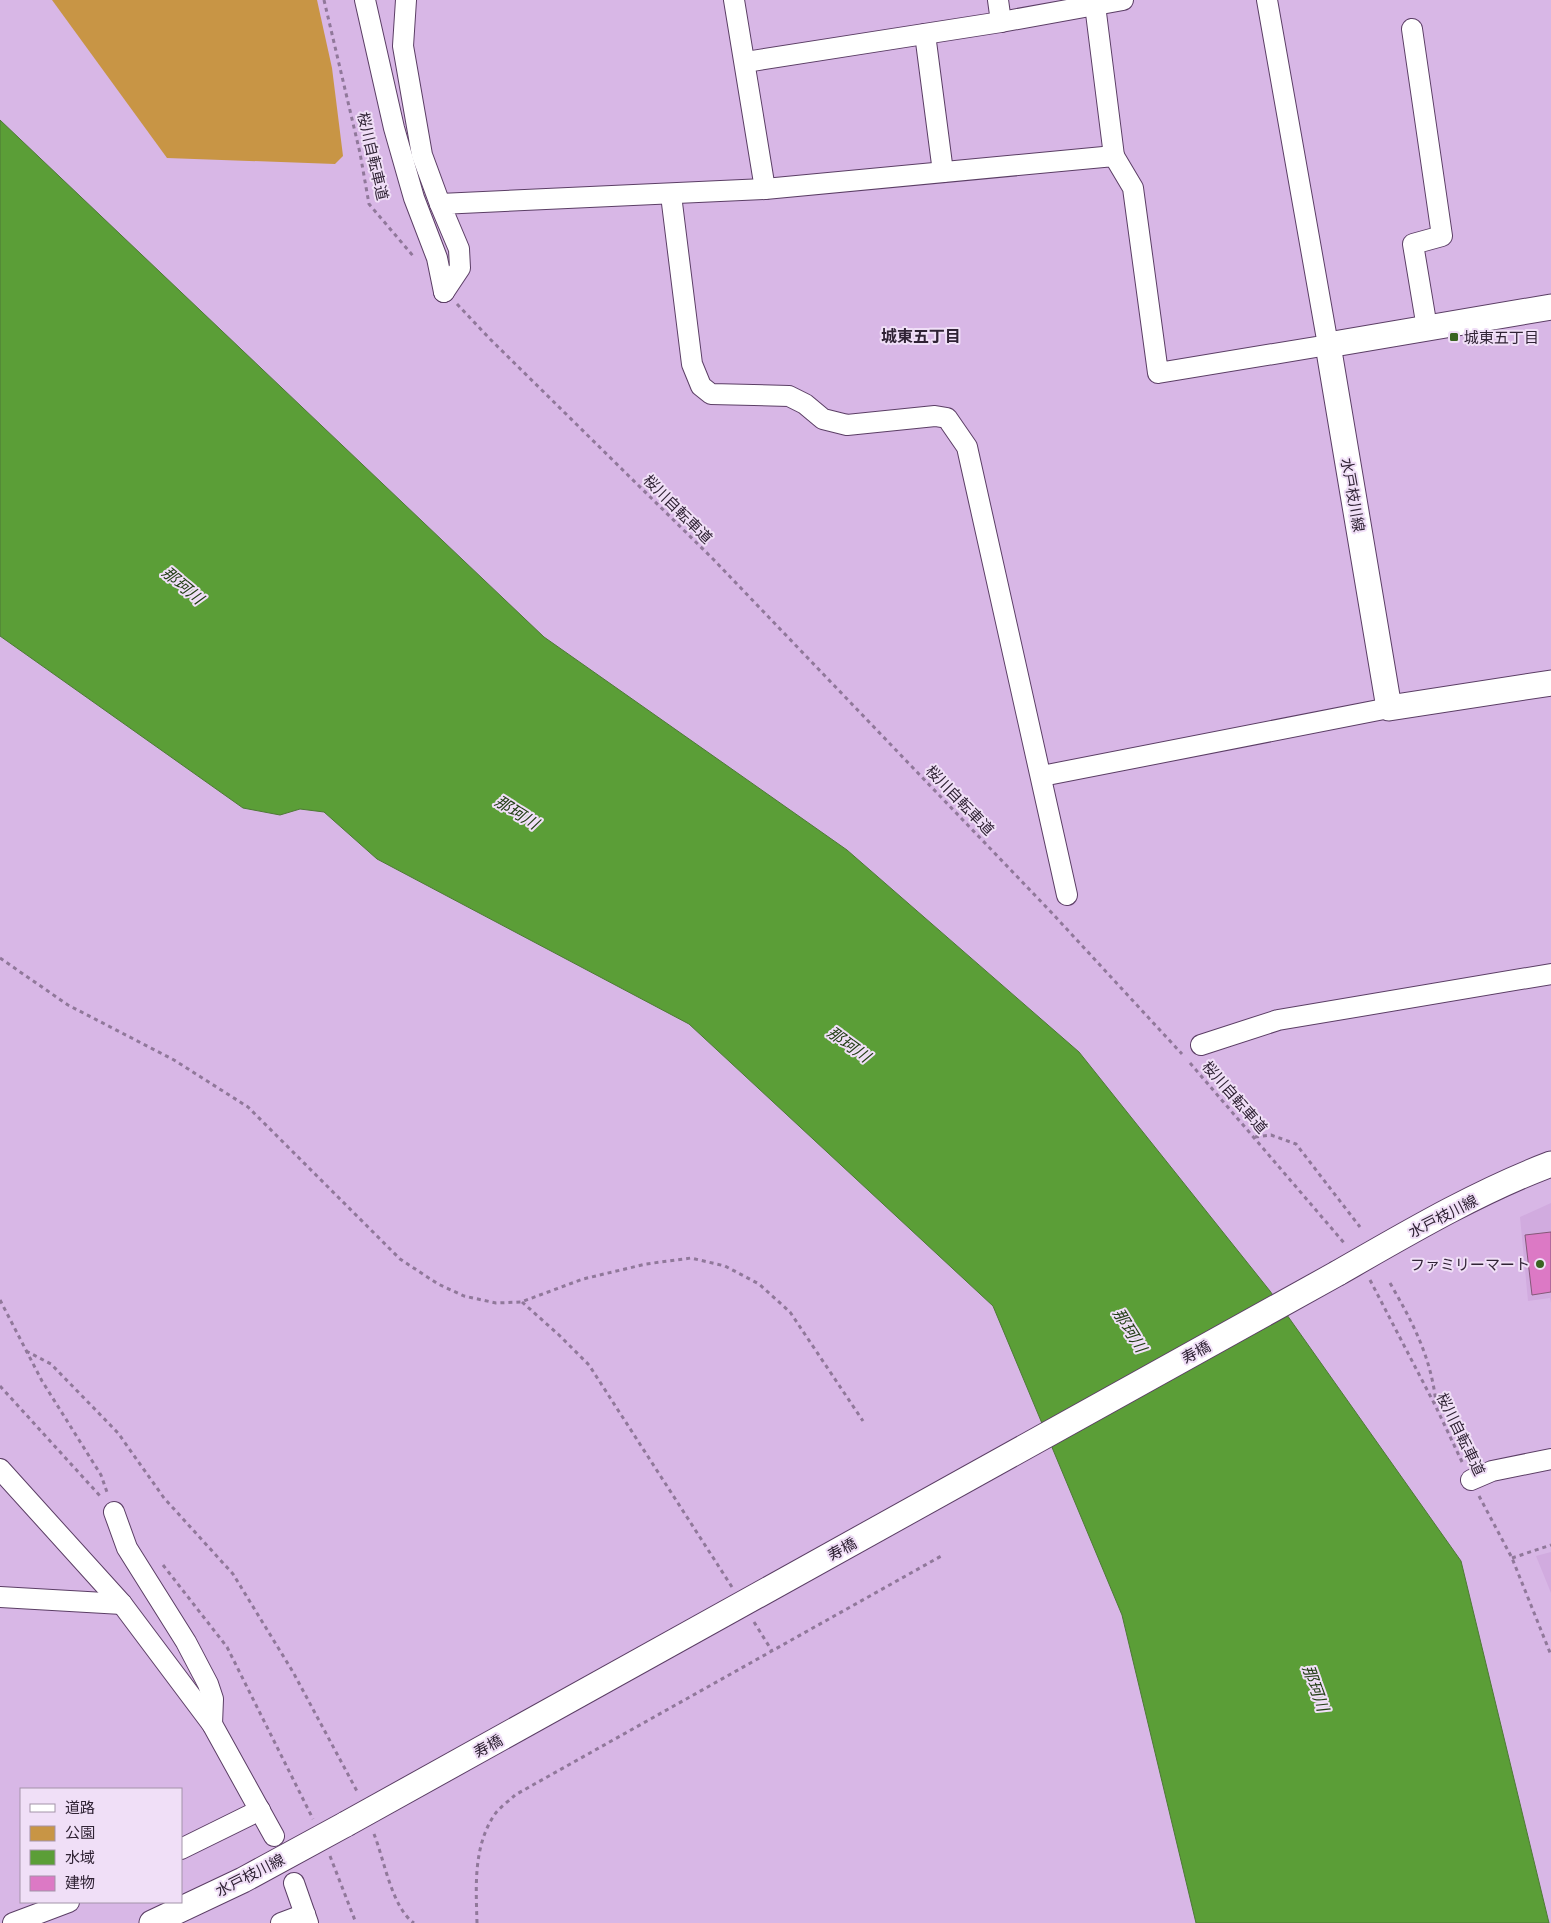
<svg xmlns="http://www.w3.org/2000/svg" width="1551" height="1923" font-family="'Archivo Narrow','Noto Sans JP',sans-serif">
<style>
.built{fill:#d1abdf}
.green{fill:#c89545}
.water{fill:#5b9e37;stroke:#4e7936}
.building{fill:#dc79c5;stroke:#845878}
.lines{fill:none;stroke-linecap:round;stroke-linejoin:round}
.minor-casing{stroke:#5b3e65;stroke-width:22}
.major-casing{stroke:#5b3e65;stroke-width:27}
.path{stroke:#90789a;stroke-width:3;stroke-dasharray:4 4;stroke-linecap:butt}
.minor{stroke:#fff;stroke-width:20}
.major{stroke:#fff;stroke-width:25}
.major-bridge-casing{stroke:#5b3e65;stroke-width:27;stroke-linecap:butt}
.major-bridge{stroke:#fff;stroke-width:25}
.poi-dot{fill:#396422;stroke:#f0dff7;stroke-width:2}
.labels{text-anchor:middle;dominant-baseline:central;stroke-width:4;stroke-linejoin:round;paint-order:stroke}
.street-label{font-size:15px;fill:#302335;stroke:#f0dff7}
.poi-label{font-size:15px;fill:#302335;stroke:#f0dff7;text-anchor:start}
.neighbourhood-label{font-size:16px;font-weight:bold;fill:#302335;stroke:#f0dff7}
.water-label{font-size:16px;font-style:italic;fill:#233e16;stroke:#f0dff7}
</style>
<rect width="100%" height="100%" fill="#d8b7e6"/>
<!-- built -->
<g class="built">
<polygon points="1551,1203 1551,1303 1550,1298 1528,1301 1520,1217"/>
<polygon points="1551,1552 1551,1593 1536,1556"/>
</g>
<!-- green -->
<polygon class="green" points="52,0 317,0 332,68 343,156 335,164 167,158"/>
<!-- water -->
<polygon class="water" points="0,120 544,637 847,850 1079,1052 1270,1291 1461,1561 1549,1923 1196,1923 1122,1615 993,1306 689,1024 377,859 324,812 300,809 280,815 243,808 0,636"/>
<!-- building -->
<polygon class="building" points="1551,1232 1551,1292 1532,1295 1525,1235"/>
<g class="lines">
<!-- minor casing -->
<g class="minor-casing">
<g id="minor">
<polyline points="365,0 394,128 414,198 437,258 444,292"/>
<polyline points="406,0 403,46 422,155 440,204"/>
<polyline points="734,0 765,189"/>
<polyline points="998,0 1001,22"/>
<polyline points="1095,5 1114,156"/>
<polyline points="1412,29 1442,236 1413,244 1427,328"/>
<polyline points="925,34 943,172"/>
<polyline points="746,62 1001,22 1123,0"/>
<polyline points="671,195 692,364 701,386 711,394 789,396 805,404 823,419 847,425 935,416 947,418 967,447 1067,895"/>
<polyline points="444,292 460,268 459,249 440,204 765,189 1114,156 1133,188 1158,373 1328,345 1267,0"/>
<polyline points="1042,776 1389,708"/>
<polyline points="1201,1045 1278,1020 1551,974"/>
<polyline points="0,1469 122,1604 212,1724 274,1836"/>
<polyline points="1471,1480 1492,1471 1551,1459"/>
<polyline points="114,1512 127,1548 186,1642 208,1684 213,1699 212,1724"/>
<polyline points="0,1597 122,1604"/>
<polyline points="181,1849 260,1810"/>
<polyline points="294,1883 308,1923"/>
<polyline points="13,1923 69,1902"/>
<polyline points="281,1923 305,1914"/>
</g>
</g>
<!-- major casing -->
<g class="major-casing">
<g id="major">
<polyline points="1551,307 1328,345 1389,708 1551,683"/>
<path d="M 1338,1273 C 1406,1234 1477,1192 1551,1164"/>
<polyline points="152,1923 243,1880 346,1824"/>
</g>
</g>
<!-- path -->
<g class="path">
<polyline points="324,0 360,153 369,204 414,257"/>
<polyline points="457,304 490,339 714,560 1051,912 1182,1054"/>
<polyline points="0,958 68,1005 174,1060 248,1107 400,1259 438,1284 464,1296 496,1303 521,1302 583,1279 646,1264 691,1258 725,1266 759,1284 790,1312 863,1421"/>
<polyline points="1190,1063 1345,1244"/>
<polyline points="1255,1137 1271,1135 1296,1144 1360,1227"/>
<polyline points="1370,1280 1436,1407 1463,1464"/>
<path d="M 1390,1283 C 1413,1323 1431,1357 1436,1403"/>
<polyline points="0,1300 42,1381 101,1475 108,1495"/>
<polyline points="522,1302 559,1335 589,1365 732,1587"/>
<polyline points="26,1351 51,1364 118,1433 164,1498 233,1574 293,1672 358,1793"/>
<polyline points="0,1386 101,1497"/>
<polyline points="1479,1496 1512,1558 1551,1655"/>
<polyline points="1512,1558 1551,1545"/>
<polyline points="163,1565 227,1647 313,1819"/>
<polyline points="754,1622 772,1651"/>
<path d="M 374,1834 C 384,1859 392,1908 414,1923"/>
<polyline points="330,1856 356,1923"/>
<path d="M 477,1923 C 476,1886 473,1846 495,1814 C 500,1807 509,1801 515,1795 L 943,1555"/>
</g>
<!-- minor -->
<use href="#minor" class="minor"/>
<!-- major -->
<use href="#major" class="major"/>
<!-- major-bridge casing -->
<g class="major-bridge-casing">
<polyline id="major-bridge" points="346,1824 1338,1273"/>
</g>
<!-- major-bridge -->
<use href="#major-bridge" class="major-bridge"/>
</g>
<!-- markers -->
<g class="poi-dot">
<rect x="1449" y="332" width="10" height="10" rx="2.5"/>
<circle cx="1540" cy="1264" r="5"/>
</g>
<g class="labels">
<!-- street labels -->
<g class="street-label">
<text transform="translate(373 156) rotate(77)">桜川自転車道</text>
<text transform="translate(1353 495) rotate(80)">水戸枝川線</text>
<text transform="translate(678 509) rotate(45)">桜川自転車道</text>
<text transform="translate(960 800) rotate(46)">桜川自転車道</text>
<text transform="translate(1235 1097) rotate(49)">桜川自転車道</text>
<text transform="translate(1443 1216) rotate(-27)">水戸枝川線</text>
<text transform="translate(1196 1352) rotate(-29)">寿橋</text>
<text transform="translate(1461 1434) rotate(64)">桜川自転車道</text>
<text transform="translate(842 1549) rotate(-29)">寿橋</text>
<text transform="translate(488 1746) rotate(-29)">寿橋</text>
<text transform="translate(250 1875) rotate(-27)">水戸枝川線</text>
</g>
<!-- poi labels -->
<g class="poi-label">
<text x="1464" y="337">城東五丁目</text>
<text x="1530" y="1264" text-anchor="end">ファミリーマート</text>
</g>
<!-- neighbourhood labels -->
<g class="neighbourhood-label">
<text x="921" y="336">城東五丁目</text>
</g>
<!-- water labels -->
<g class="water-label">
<text transform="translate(183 585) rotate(40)">那珂川</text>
<text transform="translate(517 812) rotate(32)">那珂川</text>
<text transform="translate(849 1044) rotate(36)">那珂川</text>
<text transform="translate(1130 1330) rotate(58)">那珂川</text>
<text transform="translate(1316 1688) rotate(70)">那珂川</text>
</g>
</g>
<!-- legend -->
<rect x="20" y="1788" width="162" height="115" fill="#f0dff7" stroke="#a394a9"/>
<rect x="30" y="1804" width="25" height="8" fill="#ffffff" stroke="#a394a9"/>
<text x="65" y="1813" font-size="15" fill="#302335">道路</text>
<rect x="30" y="1826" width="25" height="15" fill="#c89545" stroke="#a394a9"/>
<text x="65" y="1838" font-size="15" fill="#302335">公園</text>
<rect x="30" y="1850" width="25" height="15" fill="#5b9e37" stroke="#a394a9"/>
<text x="65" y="1863" font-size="15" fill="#302335">水域</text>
<rect x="30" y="1876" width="25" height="15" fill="#dc79c5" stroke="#a394a9"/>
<text x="65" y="1888" font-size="15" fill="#302335">建物</text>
</svg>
